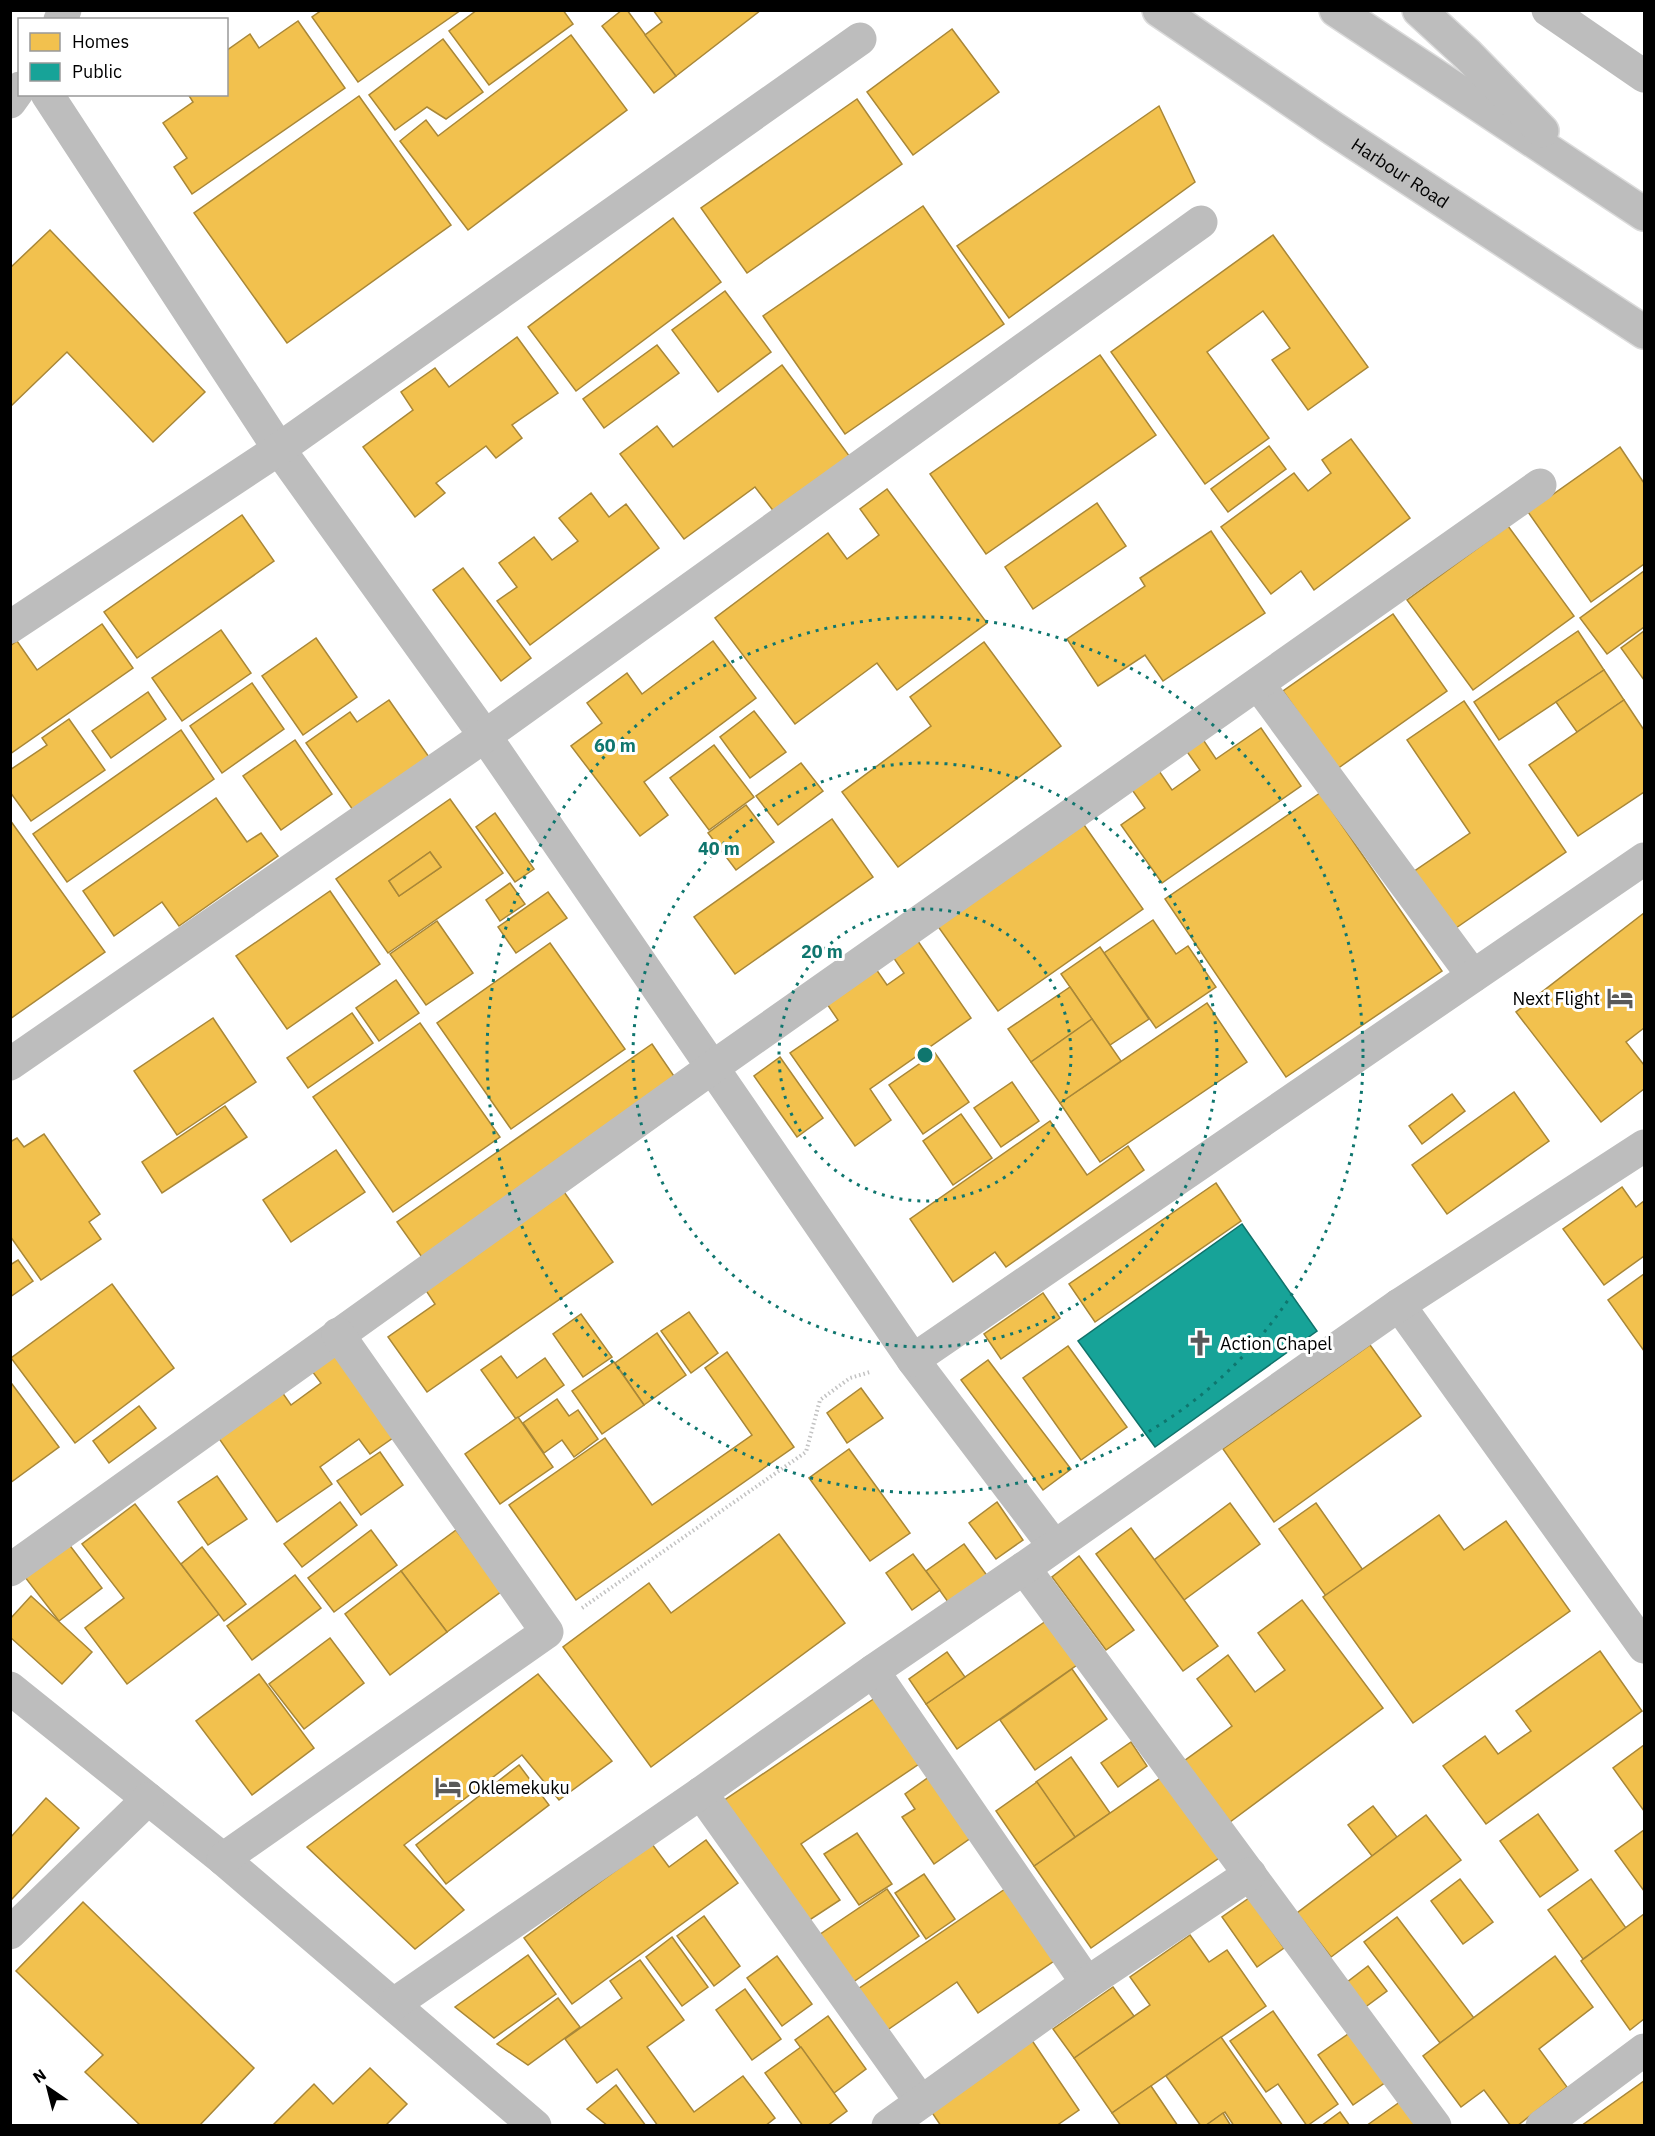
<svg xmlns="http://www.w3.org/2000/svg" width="1655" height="2136" font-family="'IBM Plex Sans',sans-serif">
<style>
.homes{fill:#f2c14e;stroke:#a98737;stroke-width:1.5;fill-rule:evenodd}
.public{fill:#17a398;stroke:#10726a;stroke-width:1.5}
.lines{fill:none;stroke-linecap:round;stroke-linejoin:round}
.highway-casing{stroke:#dbdbdb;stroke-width:36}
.path{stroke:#c2c2c2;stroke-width:4;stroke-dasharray:1.5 3;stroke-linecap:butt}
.minor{stroke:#bdbdbd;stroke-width:33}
.highway{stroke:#bdbdbd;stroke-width:33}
.ring{fill:none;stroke:#0f766e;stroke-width:3;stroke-dasharray:3 6}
.labels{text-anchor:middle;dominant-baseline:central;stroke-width:6;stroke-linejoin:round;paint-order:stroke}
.street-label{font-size:18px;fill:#000;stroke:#fff}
.poi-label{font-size:18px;fill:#000;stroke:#fff;text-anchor:start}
.centre{fill:#0f766e;stroke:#fff;stroke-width:3}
.ring-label{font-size:18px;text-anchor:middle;font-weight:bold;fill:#0f766e;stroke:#fff;stroke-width:6;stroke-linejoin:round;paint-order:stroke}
</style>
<rect width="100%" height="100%" fill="#fff"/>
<!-- homes -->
<g class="homes">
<polygon points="322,10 461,10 358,82 312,17"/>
<polygon points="477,10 563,10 573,24 489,85 449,31"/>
<polygon points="622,10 627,10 676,76 654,93 602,26"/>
<polygon points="653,10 761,10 676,76 645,35 662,22"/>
<polygon points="298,21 345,88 192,194 174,167 187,158 163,123 193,102 188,94 226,94 226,51 250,34 259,48"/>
<polygon points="952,29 999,92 913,155 867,92"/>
<polygon points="571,35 627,110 468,230 400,141 426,120 438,136"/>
<polygon points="443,39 483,92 446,119 427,107 395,130 369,95"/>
<polygon points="359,96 451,225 287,343 194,213"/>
<polygon points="857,99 902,164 747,273 701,208"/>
<polygon points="1159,106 1195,182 1009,318 957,246"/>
<polygon points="923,206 1004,324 845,434 763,316"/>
<polygon points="673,218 721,282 576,391 528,327"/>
<polygon points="50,230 205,392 153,442 67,352 10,407 10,268"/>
<polygon points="1273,235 1368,367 1308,410 1272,360 1290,348 1263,311 1207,352 1269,438 1205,484 1111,352"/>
<polygon points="725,291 771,352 718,392 672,330"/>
<polygon points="517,337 558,393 512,425 522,438 496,458 486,446 436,483 445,493 415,517 363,447 413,410 401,392 435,368 449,387"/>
<polygon points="657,345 679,373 604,428 583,399"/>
<polygon points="1100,355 1156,435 986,554 930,474"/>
<polygon points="782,365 850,457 775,513 755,487 684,539 620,454 657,426 673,447"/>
<polygon points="1351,439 1410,518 1314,590 1301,571 1271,594 1221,527 1294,473 1308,491 1331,473 1322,460"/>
<polygon points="1269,446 1286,469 1228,512 1211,489"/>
<polygon points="1620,447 1644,483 1644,564 1591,602 1528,512"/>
<polygon points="887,489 987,623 897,690 877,663 795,724 715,618 828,533 847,559 879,535 860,509"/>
<polygon points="591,493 609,517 626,504 659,548 530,645 497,601 517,587 499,563 534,537 552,560 578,541 559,518"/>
<polygon points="1097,503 1126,546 1033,609 1005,567"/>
<polygon points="242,515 274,561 137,658 104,612"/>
<polygon points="1508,526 1574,616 1473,690 1407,600"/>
<polygon points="1211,531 1265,613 1163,681 1145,655 1098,686 1067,639 1145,586 1140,578"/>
<polygon points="463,568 531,658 501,681 433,590"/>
<polygon points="1644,571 1644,627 1607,654 1580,618"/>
<polygon points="1393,614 1447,691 1337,769 1283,691"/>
<polygon points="102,624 133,668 10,754 10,646 17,641 37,670"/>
<polygon points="221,630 251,673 182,721 152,678"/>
<polygon points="1578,631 1604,670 1499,740 1474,702"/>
<polygon points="1644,631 1644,680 1621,648"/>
<polygon points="316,638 357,697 303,735 262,676"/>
<polygon points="713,641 756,698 644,782 668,815 640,836 571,746 602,723 587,703 627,673 642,694"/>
<polygon points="984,642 1061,746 898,867 842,792 931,726 910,697"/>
<polygon points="1604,670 1624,700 1577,732 1556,702"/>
<polygon points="252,683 284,729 222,773 190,726"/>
<polygon points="148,692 166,719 111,758 92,731"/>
<polygon points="389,700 429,757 353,810 306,743 350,712 357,722"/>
<polygon points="1624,700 1644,730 1644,792 1578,836 1529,765"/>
<polygon points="1464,701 1566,852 1453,930 1413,872 1470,833 1407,740"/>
<polygon points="754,711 786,752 750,778 720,737"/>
<polygon points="69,719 105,770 31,821 10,792 10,770 47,745 42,738"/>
<polygon points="1261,728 1301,786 1162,883 1121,825 1145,808 1128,784 1155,765 1172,790 1200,770 1183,746 1200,735 1216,759"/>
<polygon points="181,730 214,779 67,882 33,834"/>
<polygon points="295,740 332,794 281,830 243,776"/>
<polygon points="714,745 754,797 709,830 670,778"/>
<polygon points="801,763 823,791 778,825 756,796"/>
<polygon points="1320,793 1442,971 1286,1077 1165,899"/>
<polygon points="216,798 247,842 261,833 278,856 179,926 162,902 114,936 83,891"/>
<path d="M 450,799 L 503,873 L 388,953 L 336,879 ZM 430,852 L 441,867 L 399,896 L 389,881 Z"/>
<polygon points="746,805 774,842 736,870 708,833"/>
<polygon points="495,813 534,869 515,882 476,827"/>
<polygon points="832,819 873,877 735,974 694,917"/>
<polygon points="10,820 105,952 10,1019"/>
<polygon points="1082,822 1143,909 998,1011 937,925"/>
<polygon points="430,852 441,867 399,896 389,881"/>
<polygon points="510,883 525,904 500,921 486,900"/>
<polygon points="330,891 380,964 287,1029 236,956"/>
<polygon points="548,892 567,918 516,953 498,927"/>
<polygon points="1644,913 1644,1028 1626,1042 1644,1065 1644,1089 1601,1122 1516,1012"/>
<polygon points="1153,920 1176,954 1188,946 1216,987 1156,1028 1104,953"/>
<polygon points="437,921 473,973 426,1005 390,954"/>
<polygon points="913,934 971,1018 870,1089 891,1120 855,1146 790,1053 838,1020 827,1004 876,969 887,985 904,973 889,951"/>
<polygon points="550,943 625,1049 511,1129 437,1023"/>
<polygon points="1100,947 1149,1019 1110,1045 1061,974"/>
<polygon points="396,980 419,1013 379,1041 356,1008"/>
<polygon points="1070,987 1092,1019 1031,1062 1008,1029"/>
<polygon points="1207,1003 1247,1062 1100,1162 1060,1103"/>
<polygon points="352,1013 373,1043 308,1088 287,1058"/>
<polygon points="213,1018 256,1082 177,1135 134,1071"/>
<polygon points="1092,1019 1121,1061 1060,1103 1031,1062"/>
<polygon points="420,1023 500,1137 393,1212 313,1097"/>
<polygon points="652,1044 678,1082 424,1260 397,1222"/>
<polygon points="935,1053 969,1102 923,1134 889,1085"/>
<polygon points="780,1057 823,1118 797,1137 754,1076"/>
<polygon points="1012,1082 1039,1121 1001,1147 974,1108"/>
<polygon points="1514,1092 1549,1141 1447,1214 1412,1165"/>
<polygon points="1452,1094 1465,1111 1422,1144 1409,1126"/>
<polygon points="225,1106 247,1137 162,1193 142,1162"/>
<polygon points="961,1114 992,1158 953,1185 923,1141"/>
<polygon points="1050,1121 1087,1175 1128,1146 1144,1170 1006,1267 995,1252 953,1282 910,1219"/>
<polygon points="44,1134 100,1214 89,1222 101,1239 41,1280 10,1236 10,1142 17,1138 24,1147"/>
<polygon points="336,1150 365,1192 291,1242 263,1200"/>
<polygon points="1216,1183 1241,1221 1095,1322 1069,1284"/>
<polygon points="1622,1187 1636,1207 1644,1201 1644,1256 1604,1285 1563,1229"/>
<polygon points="562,1189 613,1262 427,1392 388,1337 435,1304 423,1286"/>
<polygon points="18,1260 33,1281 10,1297 10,1265"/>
<polygon points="1644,1274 1644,1351 1608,1300"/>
<polygon points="112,1284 174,1368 75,1443 11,1358"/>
<polygon points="1043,1293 1060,1318 1001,1359 984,1334"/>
<polygon points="689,1312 718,1353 691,1373 661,1331"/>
<polygon points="581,1314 612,1357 583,1377 553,1334"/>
<polygon points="657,1333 686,1375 644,1405 615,1363"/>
<polygon points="1370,1345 1421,1416 1274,1522 1223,1449"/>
<polygon points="1068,1346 1127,1427 1081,1460 1023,1378"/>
<polygon points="342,1350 400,1433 370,1454 359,1439 320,1467 332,1484 277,1522 218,1437 282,1392 291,1405 321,1383 312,1371"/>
<polygon points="727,1352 794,1447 576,1600 509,1505 605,1438 652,1505 752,1435 705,1368"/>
<polygon points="501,1356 517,1378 545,1358 564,1385 516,1419 481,1370"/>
<polygon points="988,1360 1071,1469 1043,1490 961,1380"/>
<polygon points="614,1362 644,1405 602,1434 572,1391"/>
<polygon points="12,1384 59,1447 10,1483 10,1385"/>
<polygon points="861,1388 883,1418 847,1443 827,1413"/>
<polygon points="557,1399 569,1416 578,1410 598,1439 574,1457 562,1440 544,1453 523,1423"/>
<polygon points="139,1406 156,1428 109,1463 93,1441"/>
<polygon points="518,1417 553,1467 500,1504 465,1454"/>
<polygon points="849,1449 910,1533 870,1561 809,1478"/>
<polygon points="380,1452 403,1485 361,1515 337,1481"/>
<polygon points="217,1476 247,1519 208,1545 178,1502"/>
<polygon points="340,1502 357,1525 302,1567 284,1544"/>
<polygon points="997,1502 1023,1540 996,1559 969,1523"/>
<polygon points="1230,1503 1260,1544 1184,1600 1154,1560"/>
<polygon points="1316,1503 1363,1570 1326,1596 1279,1529"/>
<polygon points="135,1504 219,1614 127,1684 85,1628 124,1598 82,1544"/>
<polygon points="1439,1515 1464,1550 1506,1521 1570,1611 1413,1723 1323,1597"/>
<polygon points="1131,1528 1218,1646 1183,1671 1096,1554"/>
<polygon points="371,1530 397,1565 334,1612 308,1578"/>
<polygon points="456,1530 502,1591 447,1632 401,1571"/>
<polygon points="779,1534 845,1623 651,1767 563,1647 649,1583 671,1613"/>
<polygon points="65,1539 102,1588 59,1621 21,1572"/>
<polygon points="964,1544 991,1581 953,1609 926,1571"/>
<polygon points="202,1547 246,1604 224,1621 181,1564"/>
<polygon points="913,1554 940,1590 912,1610 886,1573"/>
<polygon points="1079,1556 1134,1630 1106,1650 1052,1577"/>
<polygon points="401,1571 447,1632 390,1675 345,1614"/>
<polygon points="295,1575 321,1608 252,1660 227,1626"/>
<polygon points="31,1596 92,1652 62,1684 10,1637 10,1619"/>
<polygon points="1302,1600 1383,1708 1230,1822 1184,1761 1232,1726 1197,1679 1228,1655 1255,1692 1285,1670 1258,1633"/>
<polygon points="1046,1621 1077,1665 957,1749 926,1704"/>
<polygon points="330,1638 364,1683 304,1729 269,1684"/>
<polygon points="1600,1651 1642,1711 1486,1824 1443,1766 1485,1736 1498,1754 1531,1731 1516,1711"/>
<polygon points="947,1652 965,1677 926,1704 909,1679"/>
<polygon points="1072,1669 1107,1719 1035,1770 1000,1720"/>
<polygon points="259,1674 314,1748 252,1795 196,1721"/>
<polygon points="538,1674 612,1761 559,1800 522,1755 404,1845 464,1910 415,1949 307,1847"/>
<polygon points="875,1698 919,1764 801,1844 840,1900 805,1923 723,1801"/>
<polygon points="1131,1742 1147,1766 1118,1787 1101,1763"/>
<polygon points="1644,1745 1644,1811 1613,1768"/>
<polygon points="1071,1757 1110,1813 1075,1837 1036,1782"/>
<polygon points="519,1765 549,1805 446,1884 416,1845"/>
<polygon points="933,1774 975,1835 934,1864 902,1817 915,1809 905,1794"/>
<polygon points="1162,1777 1219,1858 1091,1948 1034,1866"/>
<polygon points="1037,1782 1075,1837 1034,1866 996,1811"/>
<polygon points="46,1798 79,1828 10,1901 10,1838"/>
<polygon points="1373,1806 1397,1837 1372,1856 1348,1825"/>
<polygon points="1538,1814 1578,1870 1540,1897 1500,1841"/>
<polygon points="1426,1815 1461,1860 1331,1957 1297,1913"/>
<polygon points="1644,1830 1644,1891 1615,1851"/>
<polygon points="857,1833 892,1884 859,1905 824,1854"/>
<polygon points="706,1840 738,1883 572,2004 524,1938 652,1844 669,1867"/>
<polygon points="924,1874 955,1919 926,1939 895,1893"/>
<polygon points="1460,1879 1493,1922 1463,1944 1431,1901"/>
<polygon points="1591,1879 1626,1928 1583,1959 1548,1910"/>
<polygon points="1008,1887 1057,1959 978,2013 957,1982 883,2033 855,1991"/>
<polygon points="887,1889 919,1936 849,1985 816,1937"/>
<polygon points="1249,1898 1284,1948 1257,1967 1222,1917"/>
<polygon points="83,1902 254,2068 199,2126 141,2126 85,2072 103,2055 16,1971"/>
<polygon points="1644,1914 1644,2019 1630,2030 1581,1961"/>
<polygon points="704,1916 740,1966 714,1986 677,1936"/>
<polygon points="1397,1917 1474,2018 1440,2043 1364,1942"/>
<polygon points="1190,1935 1209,1962 1227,1950 1266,2006 1112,2113 1074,2058 1150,2005 1130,1977"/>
<polygon points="672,1937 708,1987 682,2006 646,1957"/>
<polygon points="528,1955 556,1994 494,2038 455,2007"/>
<polygon points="777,1956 812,2004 782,2026 747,1978"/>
<polygon points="1555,1956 1593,2007 1539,2049 1567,2087 1517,2126 1511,2126 1484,2090 1461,2107 1423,2056"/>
<polygon points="640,1960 684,2020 647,2047 694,2112 743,2076 775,2118 765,2126 658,2126 617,2069 597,2083 565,2039 622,1998 610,1981"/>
<polygon points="1368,1966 1387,1991 1360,2011 1342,1986"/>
<polygon points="1113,1987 1134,2016 1074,2058 1053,2029"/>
<polygon points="745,1989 781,2039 752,2060 716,2010"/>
<polygon points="558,1998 580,2027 528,2065 497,2044"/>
<polygon points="1273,2011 1338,2104 1307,2126 1278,2084 1266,2092 1230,2041"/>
<polygon points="828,2016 866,2069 834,2093 795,2040"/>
<polygon points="1351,2032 1386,2082 1353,2105 1318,2055"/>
<polygon points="1221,2037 1283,2126 1234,2126 1225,2112 1205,2126 1201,2126 1166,2076"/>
<polygon points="1031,2039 1079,2110 1056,2126 941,2126 929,2108"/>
<polygon points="801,2047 847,2111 827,2126 803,2126 765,2073"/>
<polygon points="370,2068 407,2104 385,2126 272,2126 314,2084 333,2104"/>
<polygon points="1644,2081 1644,2126 1581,2126"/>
<polygon points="616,2085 646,2126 608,2126 587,2109"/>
<polygon points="1151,2086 1178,2126 1121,2126 1112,2113"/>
<polygon points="1404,2099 1422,2126 1366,2126"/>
<polygon points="1340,2112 1350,2126 1321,2126"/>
<polygon points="1223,2113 1231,2126 1205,2126"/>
</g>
<!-- public -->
<polygon class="public" points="1242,1224 1317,1331 1155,1447 1078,1341"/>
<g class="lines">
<!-- highway casing -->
<g class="highway-casing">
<g id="highway">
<path id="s1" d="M 1159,10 L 1334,129 L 1644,332"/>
<polyline points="1336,10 1644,214"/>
<polyline points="1419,10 1468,55 1542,131"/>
</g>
</g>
<!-- path -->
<polyline class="path" points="582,1608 806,1452 820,1400 850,1378 870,1372"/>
<!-- minor -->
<g class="minor">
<polyline points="1548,10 1644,76"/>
<polyline points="60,20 65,10"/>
<polyline points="47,94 279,449 485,736 913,1360 1054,1546"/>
<polyline points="10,102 20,88"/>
<polyline points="10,627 279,449 860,39"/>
<polyline points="1258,684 1473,976"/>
<polyline points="10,1064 485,736 1201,222"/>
<polyline points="1399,1305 1644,1647"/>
<polyline points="913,1360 1644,859"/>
<polyline points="1024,1568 1435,2126"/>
<polyline points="10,1570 713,1067 1540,485"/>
<polyline points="873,1671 1087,1983"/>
<polyline points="10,1688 223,1859 535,2126"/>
<polyline points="701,1793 921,2102"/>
<polyline points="223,1859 547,1632 338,1334"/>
<polyline points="10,1933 148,1799"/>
<polyline points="394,2004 701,1793 873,1671 1024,1568 1399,1305 1644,1146"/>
<polyline points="888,2126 1087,1983 1250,1874"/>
<polyline points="1542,2126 1644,2050"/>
</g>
<!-- highway -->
<use href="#highway" class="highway"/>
</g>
<!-- distance rings -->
<g class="ring">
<circle cx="925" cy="1055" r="146"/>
<circle cx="925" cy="1055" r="292"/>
<circle cx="925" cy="1055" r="438"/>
</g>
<!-- icons -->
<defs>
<g id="hotel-bare" transform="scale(2.07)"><path d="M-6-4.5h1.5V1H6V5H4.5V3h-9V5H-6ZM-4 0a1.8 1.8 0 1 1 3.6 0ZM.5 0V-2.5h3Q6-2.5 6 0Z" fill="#595959" stroke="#fff" stroke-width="2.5" paint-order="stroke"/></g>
<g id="church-bare" transform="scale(2.07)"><path d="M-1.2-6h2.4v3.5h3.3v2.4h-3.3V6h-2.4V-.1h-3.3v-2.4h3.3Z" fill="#595959" stroke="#fff" stroke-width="2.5" paint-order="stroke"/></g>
</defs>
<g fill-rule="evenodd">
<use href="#hotel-bare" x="1620" y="998"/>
<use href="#church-bare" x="1200" y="1343"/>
<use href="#hotel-bare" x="448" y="1787"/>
</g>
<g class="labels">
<!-- street labels -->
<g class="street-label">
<text stroke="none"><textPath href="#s1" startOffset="291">Harbour Road</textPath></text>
</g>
<!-- poi labels -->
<g class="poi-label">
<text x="1600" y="998" text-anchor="end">Next Flight</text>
<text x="1220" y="1343">Action Chapel</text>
<text x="468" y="1787">Oklemekuku</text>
</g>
</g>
<circle cx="925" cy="1055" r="9" class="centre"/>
<g class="ring-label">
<text x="615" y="752">60 m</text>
<text x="719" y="855">40 m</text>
<text x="822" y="958">20 m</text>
</g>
<!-- border -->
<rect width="1655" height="2136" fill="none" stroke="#000000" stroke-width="24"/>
<!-- legend -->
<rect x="18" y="18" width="210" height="78" fill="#ffffff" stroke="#999999" stroke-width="1.5"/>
<rect x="30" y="33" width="30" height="18" fill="#f2c14e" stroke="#999999" stroke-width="1.5"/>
<text x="72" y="48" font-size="18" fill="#000000">Homes</text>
<rect x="30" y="63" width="30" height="18" fill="#17a398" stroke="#999999" stroke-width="1.5"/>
<text x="72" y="78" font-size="18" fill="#000000">Public</text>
<!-- north arrow -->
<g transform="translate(48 2088) rotate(325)" stroke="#ffffff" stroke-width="4.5" paint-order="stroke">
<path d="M0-4.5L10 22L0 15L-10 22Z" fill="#000000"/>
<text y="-9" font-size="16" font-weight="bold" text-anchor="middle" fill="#000000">N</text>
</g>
</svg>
